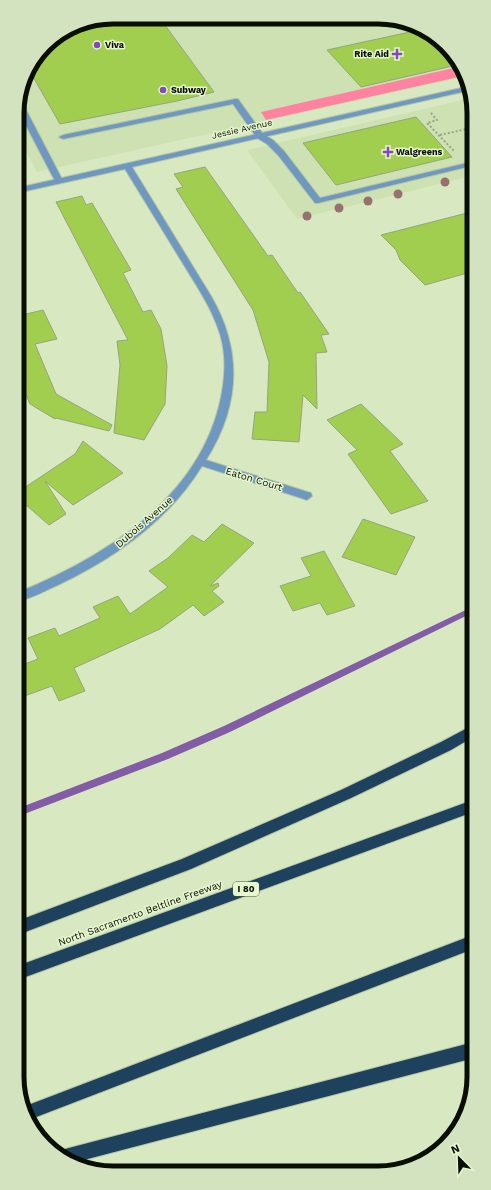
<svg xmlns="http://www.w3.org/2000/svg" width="491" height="1190" font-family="'Work Sans',sans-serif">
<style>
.built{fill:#cde1b3}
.green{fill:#fe83a0}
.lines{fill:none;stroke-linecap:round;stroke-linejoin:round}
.stream{fill:#825ca5;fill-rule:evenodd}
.building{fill:#a1ce4e;stroke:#94a47f}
.service-casing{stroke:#b7c6a3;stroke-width:2}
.minor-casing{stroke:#b7c6a3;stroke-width:2}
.motorway-casing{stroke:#b7c6a3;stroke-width:2}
.path{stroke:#98a687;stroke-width:2;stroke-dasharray:2 2;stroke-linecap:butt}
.service{fill:#6e98bf;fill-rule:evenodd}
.minor{fill:#6e98bf;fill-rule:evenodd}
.motorway{fill:#1e415e;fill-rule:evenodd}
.tree{fill:#97716f}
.poi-dot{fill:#8848bd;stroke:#e6f6cf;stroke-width:1.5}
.labels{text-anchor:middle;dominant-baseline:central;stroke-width:3;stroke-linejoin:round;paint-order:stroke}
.far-poi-label{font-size:9px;font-weight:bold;fill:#090e03;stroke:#e6f6cf;text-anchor:start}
.far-street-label{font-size:9px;fill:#090e03;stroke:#e6f6cf}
.shield{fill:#e6f6cf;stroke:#4b5440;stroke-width:1}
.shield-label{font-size:9px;font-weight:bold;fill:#090e03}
.street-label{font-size:10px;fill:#090e03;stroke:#e6f6cf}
.rim{fill:none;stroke:#090e03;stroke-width:5}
</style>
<rect width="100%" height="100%" fill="#d8e9c2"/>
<!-- built -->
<g class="built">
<polygon points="113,17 397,19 442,41 464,77 37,172 17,135 17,106 27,70 49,41 76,24"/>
<polygon points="471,98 471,176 297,219 247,150"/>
</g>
<!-- green -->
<polygon class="green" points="458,67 463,76 266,120 261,112"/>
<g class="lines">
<!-- stream -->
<polygon class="stream" points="472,607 472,613 230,732 168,759 19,816 19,808 162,753 224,726"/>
</g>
<!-- building -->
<g class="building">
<polygon points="113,17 159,17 214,92 177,101 60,124 28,68 49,41 76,24"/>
<polygon points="419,30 442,41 457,65 361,87 327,50"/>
<polygon points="416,117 452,157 336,185 303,143"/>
<polygon points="205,167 268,256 272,255 298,293 300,292 329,334 321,335 327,352 316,353 317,409 303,395 299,442 252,439 255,412 267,412 269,362 253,310 176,189 183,187 174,174"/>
<polygon points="82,196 86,205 92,203 131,270 123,273 143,312 151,310 161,329 167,366 165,404 144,440 114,433 120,365 117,341 128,340 56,202"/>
<polygon points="471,212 471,272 425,285 400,260 396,250 381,235"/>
<polygon points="18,304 22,315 43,310 57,339 35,344 56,394 112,425 109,431 56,418 55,419 30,404 18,376"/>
<polygon points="361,404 403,444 390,451 428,501 391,514 348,454 357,450 327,420"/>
<polygon points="83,441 123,473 73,505 45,481 66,514 49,525 18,498 18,492 75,454"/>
<polygon points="363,519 415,537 396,575 342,557"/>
<polygon points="222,524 254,543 210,586 218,583 219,586 212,591 224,602 204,616 193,605 160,629 74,668 85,691 59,701 52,686 19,698 19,666 38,659 28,638 55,628 59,636 100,618 93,607 118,596 130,614 168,587 149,571 168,558 192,535 204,542"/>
<polygon points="324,551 355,606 327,615 320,603 293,611 280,586 311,576 301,558"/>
</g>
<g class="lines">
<!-- service casing -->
<g class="service-casing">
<g id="service">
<polygon points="235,99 238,99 263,134 273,140 284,151 320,198 471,162 471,166 318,203 315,203 278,155 267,144 257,138 233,104 63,139 59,137 63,135"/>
<polygon points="19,100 22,102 63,181 62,183 55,181 17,108"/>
</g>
</g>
<!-- minor casing -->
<g class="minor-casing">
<path id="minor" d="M 470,86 L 471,90 L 132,167 L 211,296 C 243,351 240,406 206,460 L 311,493 L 312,496 L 307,500 L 202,466 C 169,520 115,558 58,585 C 45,591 32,598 19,601 L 19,592 C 104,557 195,501 219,406 C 225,382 227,357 220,334 C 212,308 196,285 182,262 C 163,231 144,200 125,169 L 17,193 L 17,188 Z"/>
</g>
<!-- motorway casing -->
<g class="motorway-casing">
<g id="motorway">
<polygon points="473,725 473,737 451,750 351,798 191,869 20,934 20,920 182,859 341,790 441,742"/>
<polygon points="473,800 473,812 20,979 20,965"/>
<polygon points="473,935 473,949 31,1119 23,1107"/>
<polygon points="474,1042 474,1058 76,1162 58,1153 65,1149"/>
</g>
</g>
<!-- path -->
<g class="path">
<polyline points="431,113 437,120 427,123 455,152"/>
<polyline points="440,135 471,128"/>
</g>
<!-- service -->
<use href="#service" class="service"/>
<!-- minor -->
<use href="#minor" class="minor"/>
<!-- motorway -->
<use href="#motorway" class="motorway"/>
</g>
<!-- trees -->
<g class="tree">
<circle cx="445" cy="182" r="4.5"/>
<circle cx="398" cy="194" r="4.5"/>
<circle cx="368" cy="201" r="4.5"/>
<circle cx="339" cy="208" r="4.5"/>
<circle cx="307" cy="216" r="4.5"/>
</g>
<!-- markers -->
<g class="poi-dot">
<circle cx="97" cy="45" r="4"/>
<path d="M395 48h4v4h4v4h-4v4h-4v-4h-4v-4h4z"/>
<circle cx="163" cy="90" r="4"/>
<path d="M386 146h4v4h4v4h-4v4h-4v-4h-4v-4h4z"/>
</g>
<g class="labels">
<!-- far-poi labels -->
<g class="far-poi-label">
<text x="105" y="45">Viva</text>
<text x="389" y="54" text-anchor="end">Rite Aid</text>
<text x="171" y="90">Subway</text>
<text x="396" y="152">Walgreens</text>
</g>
<!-- far-street labels -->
<g class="far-street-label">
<text transform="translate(242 129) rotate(-13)">Jessie Avenue</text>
</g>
<!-- shield labels -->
<rect class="shield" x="233" y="882" width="26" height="14" rx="3"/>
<g class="shield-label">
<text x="246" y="889">I 80</text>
</g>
<!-- street labels -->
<g class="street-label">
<text transform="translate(254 479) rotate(17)">Eaton Court</text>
<text transform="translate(144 522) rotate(-41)">Dubois Avenue</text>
<text transform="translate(140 913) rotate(-20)">North Sacramento Beltline Freeway</text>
</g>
</g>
<!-- crop -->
<path d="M0 0H491V1190H0ZM113 24H378A89 89 0 0 1 467 113V1077A89 89 0 0 1 378 1166H113A89 89 0 0 1 24 1077V113A89 89 0 0 1 113 24Z" fill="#d4e3bf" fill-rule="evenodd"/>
<path class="rim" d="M113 24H378A89 89 0 0 1 467 113V1077A89 89 0 0 1 378 1166H113A89 89 0 0 1 24 1077V113A89 89 0 0 1 113 24Z"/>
<!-- north arrow -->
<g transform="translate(459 1158) rotate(337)" stroke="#e6f6cf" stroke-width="3" paint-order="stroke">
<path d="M0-3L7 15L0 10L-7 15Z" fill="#090e03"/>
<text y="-6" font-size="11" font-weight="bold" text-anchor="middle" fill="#090e03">N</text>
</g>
</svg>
